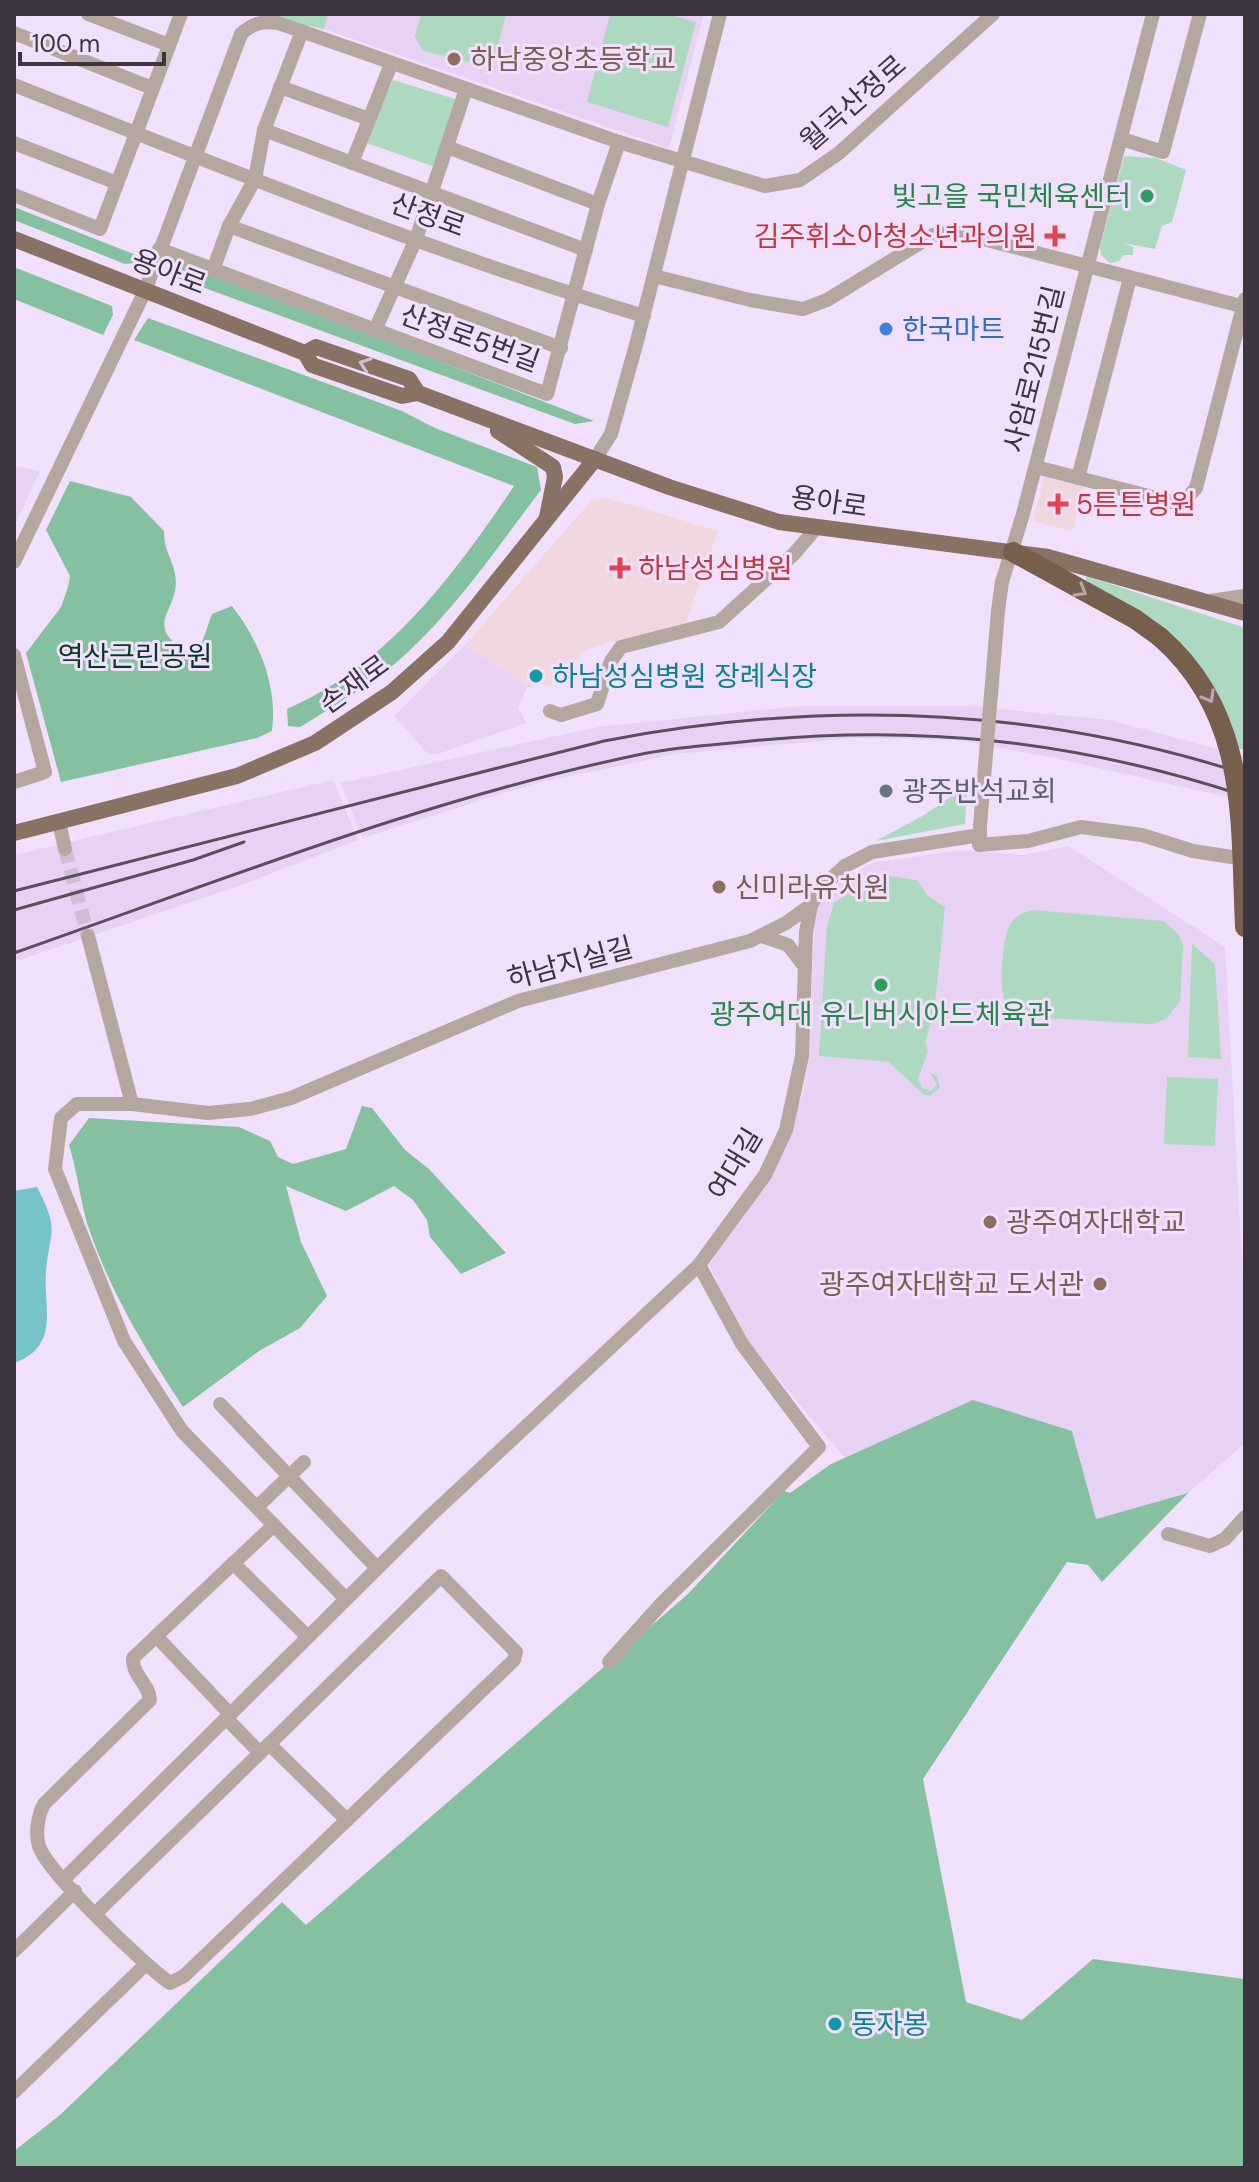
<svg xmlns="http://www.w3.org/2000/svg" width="1259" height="2182" font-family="'DM Sans','Noto Sans KR',sans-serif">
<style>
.built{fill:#e7d2f4}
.medical{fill:#efd6df}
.green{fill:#add9c0}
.forest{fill:#85c0a0}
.water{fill:#76c3c9}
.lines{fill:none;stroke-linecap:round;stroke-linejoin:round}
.minor-tunnel{stroke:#cdbed6;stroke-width:14;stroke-dasharray:14 7;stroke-linecap:butt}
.minor{stroke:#b3a79f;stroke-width:14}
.major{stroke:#877263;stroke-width:16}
.highway{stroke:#765f4d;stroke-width:20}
.rail{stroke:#59505e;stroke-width:3}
.minor-bridge{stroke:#b3a79f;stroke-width:14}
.highway-bridge{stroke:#765f4d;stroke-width:20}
.oneway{stroke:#d1bfcd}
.oneway2{stroke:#baa6ad}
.education-dot{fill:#8d6e63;stroke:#f1e0fb;stroke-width:3}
.leisure-dot{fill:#2e9e5b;stroke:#f1e0fb;stroke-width:3}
.health-dot{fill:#e0444e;stroke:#f1e0fb;stroke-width:3}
.shop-dot{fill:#3f7fe0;stroke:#f1e0fb;stroke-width:3}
.culture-dot{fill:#0f9aa8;stroke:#f1e0fb;stroke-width:3}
.worship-dot{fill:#6b7280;stroke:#f1e0fb;stroke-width:3}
.labels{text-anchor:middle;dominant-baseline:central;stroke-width:6;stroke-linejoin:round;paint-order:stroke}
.education-label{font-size:28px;fill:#785e54;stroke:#f1e0fb;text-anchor:start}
.street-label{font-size:28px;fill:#3c3540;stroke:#f1e0fb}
.leisure-label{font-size:28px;fill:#27864d;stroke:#f1e0fb;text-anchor:end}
.health-label{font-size:28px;fill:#be3a42;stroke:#f1e0fb;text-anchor:start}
.shop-label{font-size:28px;fill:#366cbe;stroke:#f1e0fb;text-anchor:start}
.park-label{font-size:28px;fill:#073924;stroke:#f1e0fb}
.culture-label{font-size:28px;fill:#0d838f;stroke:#f1e0fb;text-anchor:start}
.worship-label{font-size:28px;fill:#5b616d;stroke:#f1e0fb;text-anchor:start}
</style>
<rect width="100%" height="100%" fill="#f1e0fb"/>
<!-- built -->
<g class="built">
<polygon points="328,14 704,14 669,148 324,29"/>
<polygon points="14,466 40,471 14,527"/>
<polygon points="465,645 528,686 518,708 527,723 438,754 427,753 394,716"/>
<polygon points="800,706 970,706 1109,720 1245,756 1245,801 1054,758 957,740 853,738 675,754 533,784 362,838 341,783 597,727"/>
<polygon points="333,780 358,840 242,885 14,962 14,855"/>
<polygon points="1068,846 1225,947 1245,1316 1245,1443 1188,1493 1096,1519 1072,1431 973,1401 845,1458 743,1337 709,1265 770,1179 803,1094 809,1057 815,915 819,901 830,888 872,863 959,850 1024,855"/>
</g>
<!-- medical -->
<g class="medical">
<polygon points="1044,477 1084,487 1072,531 1033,521"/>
<polygon points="607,498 718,531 685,625 624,642 608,642 583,652 549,686 535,683 531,688 465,645 591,501"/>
</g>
<!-- green -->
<g class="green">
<polygon points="250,14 328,14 324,29"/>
<polygon points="421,14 506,14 493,65 489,67 423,51 415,37"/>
<polygon points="610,14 668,14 696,22 668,127 587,102"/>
<polygon points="393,80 455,99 458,108 435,167 364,142"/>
<polygon points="1124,156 1156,158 1186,170 1172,222 1162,226 1155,249 1124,243 1133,247 1133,255 1124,255 1119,261 1110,263 1101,255 1100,247"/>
<polygon points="1086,576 1245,628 1245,750 1229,746 1150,620 1127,603 1086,582"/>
<polygon points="967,786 965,824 876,841 924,815"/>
<polygon points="889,876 917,880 927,895 945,907 934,1012 925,1043 928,1051 918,1079 922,1088 931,1091 937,1084 930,1073 937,1076 940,1088 930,1096 923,1094 889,1062 819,1056 827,926 834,903 860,886"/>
<path d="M 1032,910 L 1164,921 L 1179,935 L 1183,946 L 1180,1001 L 1166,1019 L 1152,1024 L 1027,1017 C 1019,1014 1012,1011 1006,1003 C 998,991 1002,935 1011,923 C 1017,915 1023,913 1032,910 Z"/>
<polygon points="1192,944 1215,964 1221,1059 1188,1057"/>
<polygon points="1167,1077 1218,1079 1215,1146 1164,1144"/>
</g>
<!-- forest -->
<g class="forest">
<polygon points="14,207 136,255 134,263 125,264 14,220"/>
<polygon points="167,256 594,421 575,424 172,276"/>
<polygon points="14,267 112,306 113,315 103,335 14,299"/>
<path d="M 148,318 L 402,411 L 435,428 L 537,467 L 541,490 C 498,546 460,604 407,653 C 376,682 337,704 300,727 L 288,726 L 287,709 C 388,665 454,575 514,486 L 134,340 Z"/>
<path d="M 70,481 L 131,497 L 164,531 C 164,551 172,557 175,574 C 182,613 137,623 192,655 L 200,648 L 212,614 L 232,606 C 259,640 278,687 272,731 L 257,738 L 61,782 L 26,653 L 61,607 L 68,587 L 70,576 L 46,530 Z"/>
<path d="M 362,1106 L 372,1108 L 405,1150 L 429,1169 L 506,1253 L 461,1274 L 430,1237 L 427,1220 L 413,1200 L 394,1186 L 346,1211 L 286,1186 L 301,1242 L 327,1296 L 300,1328 L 259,1351 L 183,1407 C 145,1349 109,1290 87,1223 C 80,1198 77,1171 69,1145 L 89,1118 L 239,1127 L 270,1141 L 278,1157 L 293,1164 L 346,1149 Z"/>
<polygon points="973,1400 1072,1431 1096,1519 1188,1493 1102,1582 1088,1565 1067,1562 923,1779 966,2002 1022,2020 1093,1959 1245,1979 1245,2168 14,2168 14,2151 60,2115 282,1902 306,1925 688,1594 784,1491 790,1493 831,1464"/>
</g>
<!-- water -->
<path class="water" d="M 37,1187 C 60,1232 50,1227 46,1272 C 43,1307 61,1346 14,1363 L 14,1191 Z"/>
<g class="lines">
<!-- minor-tunnel -->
<polyline class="minor-tunnel" points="65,849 88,936"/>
<!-- minor -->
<g class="minor">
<polyline points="88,14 169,45"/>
<polyline points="14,33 152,88"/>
<path d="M 14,85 C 222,167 430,252 644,316"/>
<polyline points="280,87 369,119"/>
<polyline points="264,130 586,250"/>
<polyline points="1122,139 1163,152 1200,14"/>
<polyline points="14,143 117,183"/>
<polyline points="447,147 598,204"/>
<polyline points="352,163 391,64"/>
<polyline points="14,195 100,229 181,14"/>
<polyline points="229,226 561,348"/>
<polyline points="159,249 547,394 598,204 619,142"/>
<polyline points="213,270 229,226 255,179 264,130 302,31"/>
<polyline points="654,276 750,300 803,309 827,300 933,235 956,232 1245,307"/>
<polyline points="375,330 416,239 466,89"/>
<polyline points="595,459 611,434 636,345 720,14"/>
<polyline points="1036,467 1172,502 1186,499 1196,488 1245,299"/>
<polyline points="1078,478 1130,278"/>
<path d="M 14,562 L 145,291 L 241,34 C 253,23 262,21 278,23 L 619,142 L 765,186 L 800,180 L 839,153 L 993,14"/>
<polyline points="1210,601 1245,596"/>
<polyline points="998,611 1002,582 1023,514 1153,14"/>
<polyline points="14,655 45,772 14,782"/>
<polyline points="550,711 561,715 597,704 611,661 621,647 719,622 794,554 816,528"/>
<polyline points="59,822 65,849"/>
<polyline points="980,830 979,845 1028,841 1081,827 1142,835 1193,851 1245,859"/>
<polyline points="88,936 132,1104"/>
<polyline points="762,936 788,945 805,967"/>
<polyline points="220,1404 377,1568"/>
<polyline points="257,1507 304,1462"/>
<polyline points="1168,1534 1210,1546 1225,1539 1245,1517"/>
<polyline points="233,1563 308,1637"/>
<polyline points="346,1599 182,1431 124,1341 55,1169 61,1118 77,1104 132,1104 208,1113 250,1109 291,1098 518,1001 750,941 786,923 811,905"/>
<polyline points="156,1636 230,1714"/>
<polyline points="609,1662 662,1603 819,1447 742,1344 699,1265"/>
<path d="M 226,1718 L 260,1753 L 441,1576 L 516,1652 L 514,1660 L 184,1976 L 170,1983 C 145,1966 46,1871 39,1846 C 35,1833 38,1815 44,1804 L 150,1700 C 149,1683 132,1676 133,1658 L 274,1525"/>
<polyline points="269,1744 347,1820"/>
<polyline points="63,1880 429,1517 699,1265 765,1175 786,1130 802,1056 806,932 811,905 821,888 845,866 872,852 980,835"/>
<polyline points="97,1912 260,1753"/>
<polyline points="14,1951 75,1891"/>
<polyline points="14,2092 145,1965"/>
</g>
<!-- major -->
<g class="major">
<polyline points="14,239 305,353 312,365 402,396 418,393 669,487 779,522 1048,557 1245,613"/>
<polyline points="305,353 316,347 409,379 418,393"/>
<polyline points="498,431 553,467 555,477 547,517"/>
<polyline points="14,833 237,776 315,743 392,692 448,642 595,459"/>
</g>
<!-- highway -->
<polyline class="highway" points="1013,552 1135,619 1160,637"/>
<!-- rail -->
<g class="rail">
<path d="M 14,891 L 604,741 C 821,699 1034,706 1245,774"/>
<polyline points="14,910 193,860 244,842"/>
<path d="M 14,953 C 223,880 430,797 647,753 C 678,747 710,745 742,742 C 916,723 1079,741 1245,796"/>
</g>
<!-- minor-bridge -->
<polyline class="minor-bridge" points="980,826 998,611"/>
<!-- highway-bridge -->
<path class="highway-bridge" d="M 1160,637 C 1249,715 1240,820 1245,927"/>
</g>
<!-- one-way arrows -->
<defs><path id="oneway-chevron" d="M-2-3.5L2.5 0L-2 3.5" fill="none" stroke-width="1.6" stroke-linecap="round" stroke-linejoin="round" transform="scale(2)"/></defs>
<use class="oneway" href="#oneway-chevron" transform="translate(365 364) rotate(-161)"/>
<g class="oneway2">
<use href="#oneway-chevron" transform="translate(1081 591) rotate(30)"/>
<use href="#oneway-chevron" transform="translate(1209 697) rotate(60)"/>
</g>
<!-- markers -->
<g class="education-dot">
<circle cx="454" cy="59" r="8"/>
<circle cx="719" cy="887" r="8"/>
<circle cx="990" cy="1222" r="8"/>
<circle cx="1100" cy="1284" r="8"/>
</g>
<g class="leisure-dot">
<circle cx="1147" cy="196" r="8"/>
<circle cx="881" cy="985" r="8"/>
</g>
<g class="health-dot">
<path d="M1051 224h8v8h8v8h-8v8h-8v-8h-8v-8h8z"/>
<path d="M1054 492h8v8h8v8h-8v8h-8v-8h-8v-8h8z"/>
<path d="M616 556h8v8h8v8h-8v8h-8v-8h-8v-8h8z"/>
</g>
<circle class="shop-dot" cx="886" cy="329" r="8"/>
<g class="culture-dot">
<circle cx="536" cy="676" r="8"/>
<circle cx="835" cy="2024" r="8"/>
</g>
<circle class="worship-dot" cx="886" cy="791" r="8"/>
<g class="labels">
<!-- education labels -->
<g class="education-label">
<text x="470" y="59">하남중앙초등학교</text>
<text x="735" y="887">신미라유치원</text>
<text x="1006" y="1222">광주여자대학교</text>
<text x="1084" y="1284" text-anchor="end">광주여자대학교 도서관</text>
</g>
<!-- street labels -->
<g class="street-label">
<text transform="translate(853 103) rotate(-41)">월곡산정로</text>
<text transform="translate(428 215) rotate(20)">산정로</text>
<text transform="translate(169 272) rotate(21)">용아로</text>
<text transform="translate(470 338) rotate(20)">산정로5번길</text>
<text transform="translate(1034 369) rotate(-76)">사암로215번길</text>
<text transform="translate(829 502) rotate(8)">용아로</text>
<text transform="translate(354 684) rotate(-36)">손재로</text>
<text transform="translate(570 963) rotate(-15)">하남지실길</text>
<text transform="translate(735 1164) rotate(-59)">여대길</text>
</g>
<!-- leisure labels -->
<g class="leisure-label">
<text x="1131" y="196">빛고을 국민체육센터</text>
<text x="881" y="1014" text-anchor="middle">광주여대 유니버시아드체육관</text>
</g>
<!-- health labels -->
<g class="health-label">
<text x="1037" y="236" text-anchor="end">김주휘소아청소년과의원</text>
<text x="1076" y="504">5튼튼병원</text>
<text x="638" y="568">하남성심병원</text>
</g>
<!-- shop labels -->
<g class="shop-label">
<text x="902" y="329">한국마트</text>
</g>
<!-- park labels -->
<g class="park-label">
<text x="135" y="656">역산근린공원</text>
</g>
<!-- culture labels -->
<g class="culture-label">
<text x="552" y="676">하남성심병원 장례식장</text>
<text x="851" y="2024">동자봉</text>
</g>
<!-- worship labels -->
<g class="worship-label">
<text x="902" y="791">광주반석교회</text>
</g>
</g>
<!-- border -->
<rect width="1259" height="2182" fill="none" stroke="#3c3540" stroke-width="32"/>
<!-- scale -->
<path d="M20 52v12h144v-12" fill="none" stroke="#3c3540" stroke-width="4"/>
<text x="32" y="52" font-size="24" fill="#3c3540" stroke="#f1e0fb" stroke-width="6" paint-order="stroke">100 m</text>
</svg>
